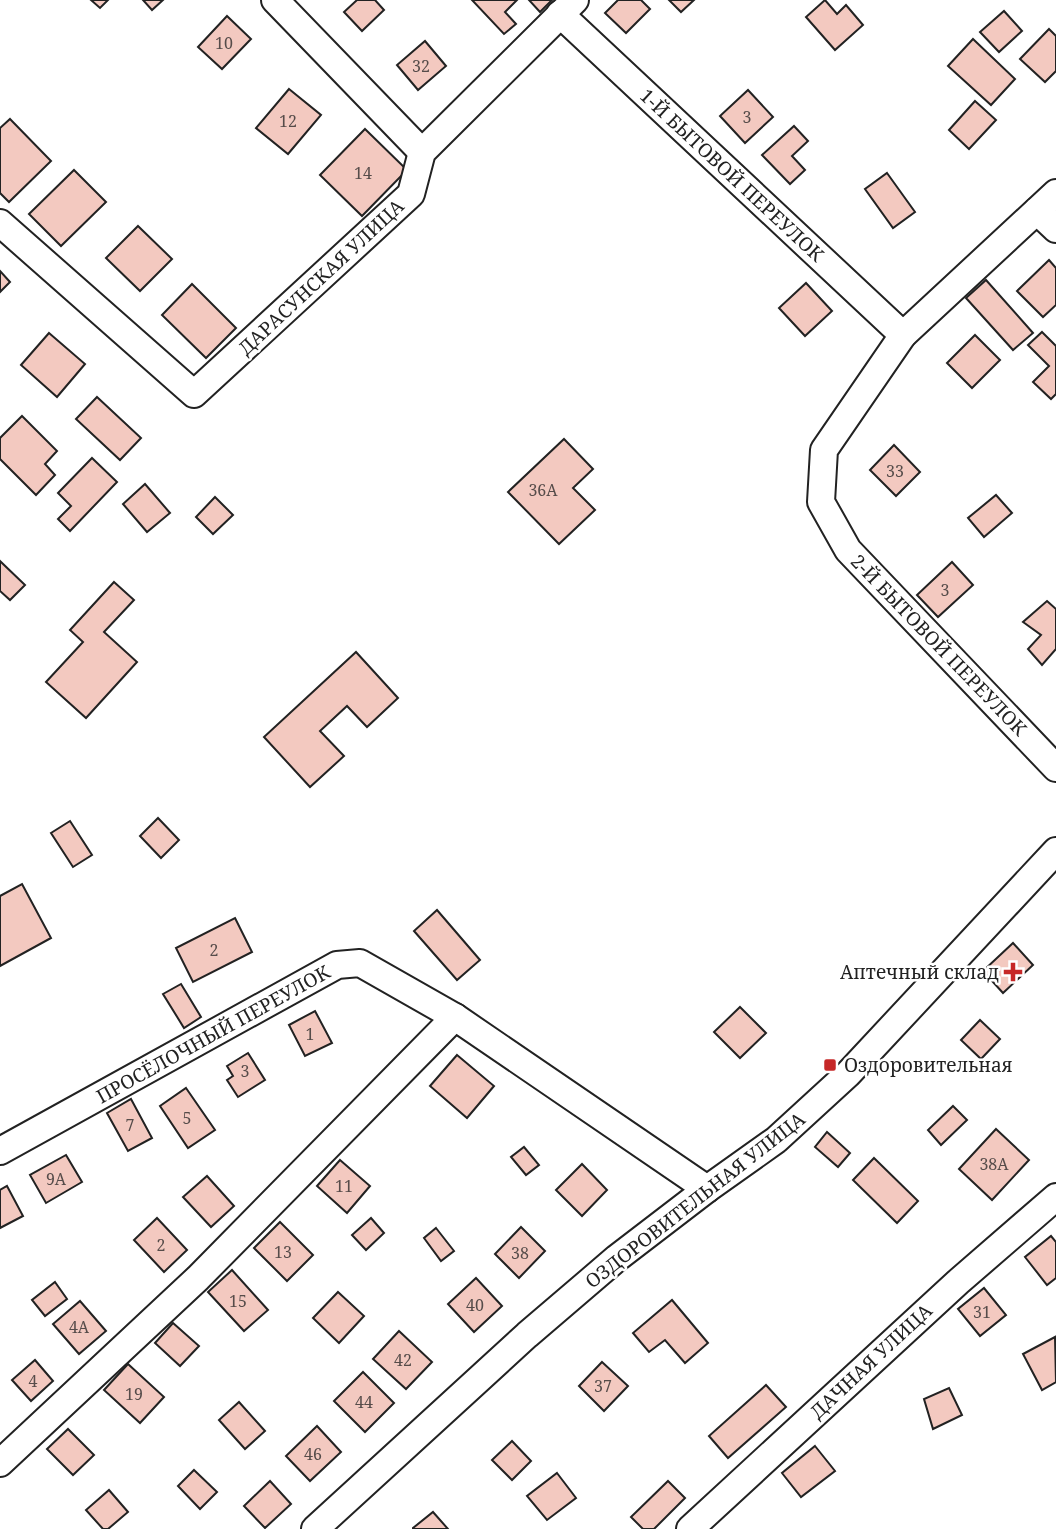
<svg xmlns="http://www.w3.org/2000/svg" width="1056" height="1529" font-family="'Noto Serif',serif">
<style>
.building{fill:#f3c9c0;stroke:#222;stroke-width:2}
.lines{fill:none;stroke-linecap:round;stroke-linejoin:round}
.minor-casing{stroke:#222;stroke-width:30}
.minor{stroke:#fff;stroke-width:26}
.poi-dot{fill:#c62828;stroke:#fff;stroke-width:2.5}
.labels{text-anchor:middle;dominant-baseline:central;stroke-width:5;stroke-linejoin:round;paint-order:stroke}
.number-label{font-size:16px;fill:#564c4a}
.street-label{font-size:19px;fill:#222;stroke:#fff}
.poi-label{font-size:19px;fill:#222;stroke:#fff;text-anchor:end}
</style>
<rect width="100%" height="100%" fill="#fff"/>
<!-- building -->
<g class="building">
<polygon points="91,0 108,0 100,8"/>
<polygon points="143,0 163,0 152,10"/>
<polygon points="357,0 375,0 384,10 362,31 344,12"/>
<polygon points="472,0 517,0 505,12 516,24 504,34"/>
<polygon points="529,0 552,0 540,12"/>
<polygon points="618,0 641,0 650,9 626,33 605,13"/>
<polygon points="669,0 694,0 681,12"/>
<polygon points="825,0 837,14 846,5 863,25 835,50 806,17"/>
<polygon points="1004,11 1022,31 999,52 980,32"/>
<polygon points="227,16 251,39 222,69 198,47"/>
<polygon points="1049,29 1056,36 1056,71 1045,82 1020,59"/>
<polygon points="973,39 1015,79 991,105 948,66"/>
<polygon points="425,41 446,66 418,90 397,65"/>
<polygon points="289,89 321,115 288,154 256,128"/>
<polygon points="748,90 773,117 745,143 720,116"/>
<polygon points="975,101 996,120 969,149 949,130"/>
<polygon points="10,119 51,161 9,202 0,193 0,128"/>
<polygon points="794,126 808,141 792,156 805,170 790,184 762,155"/>
<polygon points="365,129 407,170 362,216 320,175"/>
<polygon points="74,170 106,202 61,246 29,214"/>
<polygon points="887,173 915,212 893,228 865,189"/>
<polygon points="138,226 172,259 140,291 106,258"/>
<polygon points="1049,260 1056,268 1056,305 1043,317 1017,291"/>
<polygon points="0,271 10,282 0,292"/>
<polygon points="986,280 1033,333 1013,350 966,298"/>
<polygon points="806,283 832,311 805,336 779,308"/>
<polygon points="192,284 236,328 206,358 162,315"/>
<polygon points="1042,332 1056,346 1056,394 1051,399 1033,382 1049,366 1028,345"/>
<polygon points="49,333 85,364 57,397 21,365"/>
<polygon points="975,335 1000,360 972,388 947,363"/>
<polygon points="97,397 141,438 120,460 76,419"/>
<polygon points="22,416 57,451 45,464 55,475 36,495 0,459 0,438"/>
<polygon points="564,439 593,469 573,488 595,510 559,544 508,492"/>
<polygon points="894,445 920,472 896,496 870,470"/>
<polygon points="92,458 117,482 70,531 58,519 71,506 58,493"/>
<polygon points="145,484 170,513 147,532 123,504"/>
<polygon points="996,495 1012,513 984,537 968,518"/>
<polygon points="215,497 233,515 213,534 196,517"/>
<polygon points="0,561 25,585 10,600 0,591"/>
<polygon points="952,562 973,585 938,617 917,595"/>
<polygon points="114,582 134,600 104,632 137,662 86,718 46,682 83,642 70,630"/>
<polygon points="1047,601 1056,609 1056,649 1042,665 1028,649 1041,635 1023,622"/>
<polygon points="356,652 398,698 367,727 347,706 320,731 344,756 310,787 264,737"/>
<polygon points="158,818 179,840 161,858 140,836"/>
<polygon points="70,821 92,855 73,867 51,833"/>
<polygon points="22,884 51,938 0,966 0,896"/>
<polygon points="437,910 480,960 457,980 414,931"/>
<polygon points="235,918 252,952 193,982 176,948"/>
<polygon points="1013,943 1033,965 1003,993 983,971"/>
<polygon points="181,984 201,1017 184,1028 163,994"/>
<polygon points="740,1007 766,1033 740,1058 714,1032"/>
<polygon points="315,1011 332,1043 305,1056 289,1025"/>
<polygon points="980,1020 1000,1039 981,1059 961,1040"/>
<polygon points="248,1053 265,1080 238,1097 227,1080 233,1076 227,1066"/>
<polygon points="457,1055 494,1086 467,1118 430,1086"/>
<polygon points="186,1088 215,1130 188,1148 160,1106"/>
<polygon points="131,1099 152,1138 128,1151 107,1113"/>
<polygon points="953,1106 967,1120 941,1145 928,1130"/>
<polygon points="996,1129 1029,1160 992,1200 959,1169"/>
<polygon points="827,1132 850,1153 838,1167 815,1147"/>
<polygon points="524,1147 539,1165 526,1175 511,1157"/>
<polygon points="66,1155 82,1182 46,1203 30,1175"/>
<polygon points="874,1158 918,1201 897,1223 853,1180"/>
<polygon points="340,1160 370,1186 347,1213 317,1186"/>
<polygon points="582,1164 607,1190 582,1216 556,1190"/>
<polygon points="207,1176 234,1206 211,1227 183,1197"/>
<polygon points="7,1186 23,1216 0,1228 0,1190"/>
<polygon points="157,1218 187,1250 164,1272 134,1240"/>
<polygon points="371,1218 384,1233 366,1250 352,1235"/>
<polygon points="280,1222 313,1255 287,1281 254,1248"/>
<polygon points="521,1227 545,1251 519,1278 495,1254"/>
<polygon points="436,1228 454,1251 441,1261 424,1238"/>
<polygon points="1051,1236 1056,1242 1056,1278 1047,1285 1025,1257"/>
<polygon points="232,1270 268,1310 244,1331 208,1292"/>
<polygon points="476,1278 502,1306 474,1332 448,1304"/>
<polygon points="55,1282 67,1299 45,1316 32,1300"/>
<polygon points="984,1288 1006,1315 980,1336 958,1309"/>
<polygon points="338,1292 364,1316 339,1343 313,1318"/>
<polygon points="672,1300 708,1343 685,1363 665,1340 649,1352 633,1333"/>
<polygon points="80,1301 106,1331 79,1354 53,1324"/>
<polygon points="173,1323 199,1346 180,1366 155,1343"/>
<polygon points="399,1331 432,1362 406,1389 373,1359"/>
<polygon points="1055,1337 1056,1382 1042,1390 1023,1354"/>
<polygon points="35,1360 53,1381 31,1401 12,1380"/>
<polygon points="602,1362 628,1386 604,1411 579,1386"/>
<polygon points="128,1364 164,1397 140,1423 104,1390"/>
<polygon points="363,1372 394,1403 365,1432 334,1401"/>
<polygon points="766,1385 786,1407 728,1458 709,1436"/>
<polygon points="949,1388 962,1415 933,1429 924,1399"/>
<polygon points="239,1402 265,1431 245,1449 219,1420"/>
<polygon points="317,1426 341,1452 310,1481 286,1456"/>
<polygon points="68,1429 94,1455 73,1475 47,1449"/>
<polygon points="512,1441 531,1461 512,1480 492,1460"/>
<polygon points="815,1446 835,1471 801,1497 782,1473"/>
<polygon points="194,1470 217,1492 200,1509 178,1486"/>
<polygon points="557,1473 576,1498 547,1520 527,1496"/>
<polygon points="270,1481 291,1504 265,1528 244,1506"/>
<polygon points="668,1481 685,1498 654,1529 643,1529 631,1517"/>
<polygon points="109,1490 128,1512 108,1529 103,1529 86,1510"/>
<polygon points="433,1512 448,1529 413,1529 413,1528"/>
</g>
<g class="lines">
<!-- minor casing -->
<g class="minor-casing">
<g id="minor">
<polyline points="275,0 422,152"/>
<polyline points="560,14 903,335"/>
<polyline points="1056,193 903,335 824,450 821,502 848,550 1056,768"/>
<polyline points="1037,211 1056,229"/>
<polyline points="0,223 194,394 411,194 422,152 575,0"/>
<polyline points="0,1151 337,965 360,963 455,1017 707,1189"/>
<polyline points="0,1463 198,1278 455,1017"/>
<polyline points="315,1529 527,1335 617,1258 707,1189 776,1140 848,1074 1056,851"/>
<polyline points="690,1529 958,1282 1056,1197"/>
</g>
</g>
<!-- minor -->
<use href="#minor" class="minor"/>
</g>
<!-- markers -->
<g class="poi-dot">
<path d="M1009.5 961.5h7v7h7v7h-7v7h-7v-7h-7v-7h7z"/>
<rect x="823" y="1058" width="14" height="14" rx="3.5"/>
</g>
<g class="labels">
<!-- number labels -->
<g class="number-label">
<text x="224" y="43">10</text>
<text x="421" y="66">32</text>
<text x="747" y="117">3</text>
<text x="288" y="121">12</text>
<text x="363" y="173">14</text>
<text x="895" y="471">33</text>
<text x="543" y="490">36А</text>
<text x="945" y="590">3</text>
<text x="214" y="950">2</text>
<text x="310" y="1034">1</text>
<text x="245" y="1071">3</text>
<text x="187" y="1118">5</text>
<text x="130" y="1125">7</text>
<text x="994" y="1164">38А</text>
<text x="56" y="1179">9А</text>
<text x="344" y="1186">11</text>
<text x="161" y="1245">2</text>
<text x="283" y="1252">13</text>
<text x="520" y="1253">38</text>
<text x="238" y="1301">15</text>
<text x="475" y="1305">40</text>
<text x="982" y="1312">31</text>
<text x="79" y="1327">4А</text>
<text x="403" y="1360">42</text>
<text x="33" y="1381">4</text>
<text x="603" y="1386">37</text>
<text x="134" y="1394">19</text>
<text x="364" y="1402">44</text>
<text x="313" y="1454">46</text>
</g>
<!-- street labels -->
<g class="street-label">
<text transform="translate(732 175) rotate(43)">1-Й БЫТОВОЙ ПЕРЕУЛОК</text>
<text transform="translate(321 277) rotate(-43)">ДАРАСУНСКАЯ УЛИЦА</text>
<text transform="translate(939 645) rotate(46)">2-Й БЫТОВОЙ ПЕРЕУЛОК</text>
<text transform="translate(213 1034) rotate(-29)">ПРОСЁЛОЧНЫЙ ПЕРЕУЛОК</text>
<text transform="translate(695 1200) rotate(-38)">ОЗДОРОВИТЕЛЬНАЯ УЛИЦА</text>
<text transform="translate(871 1361) rotate(-43)">ДАЧНАЯ УЛИЦА</text>
</g>
<!-- poi labels -->
<g class="poi-label">
<text x="999" y="972">Аптечный склад</text>
<text x="844" y="1065" text-anchor="start">Оздоровительная</text>
</g>
</g>
</svg>
